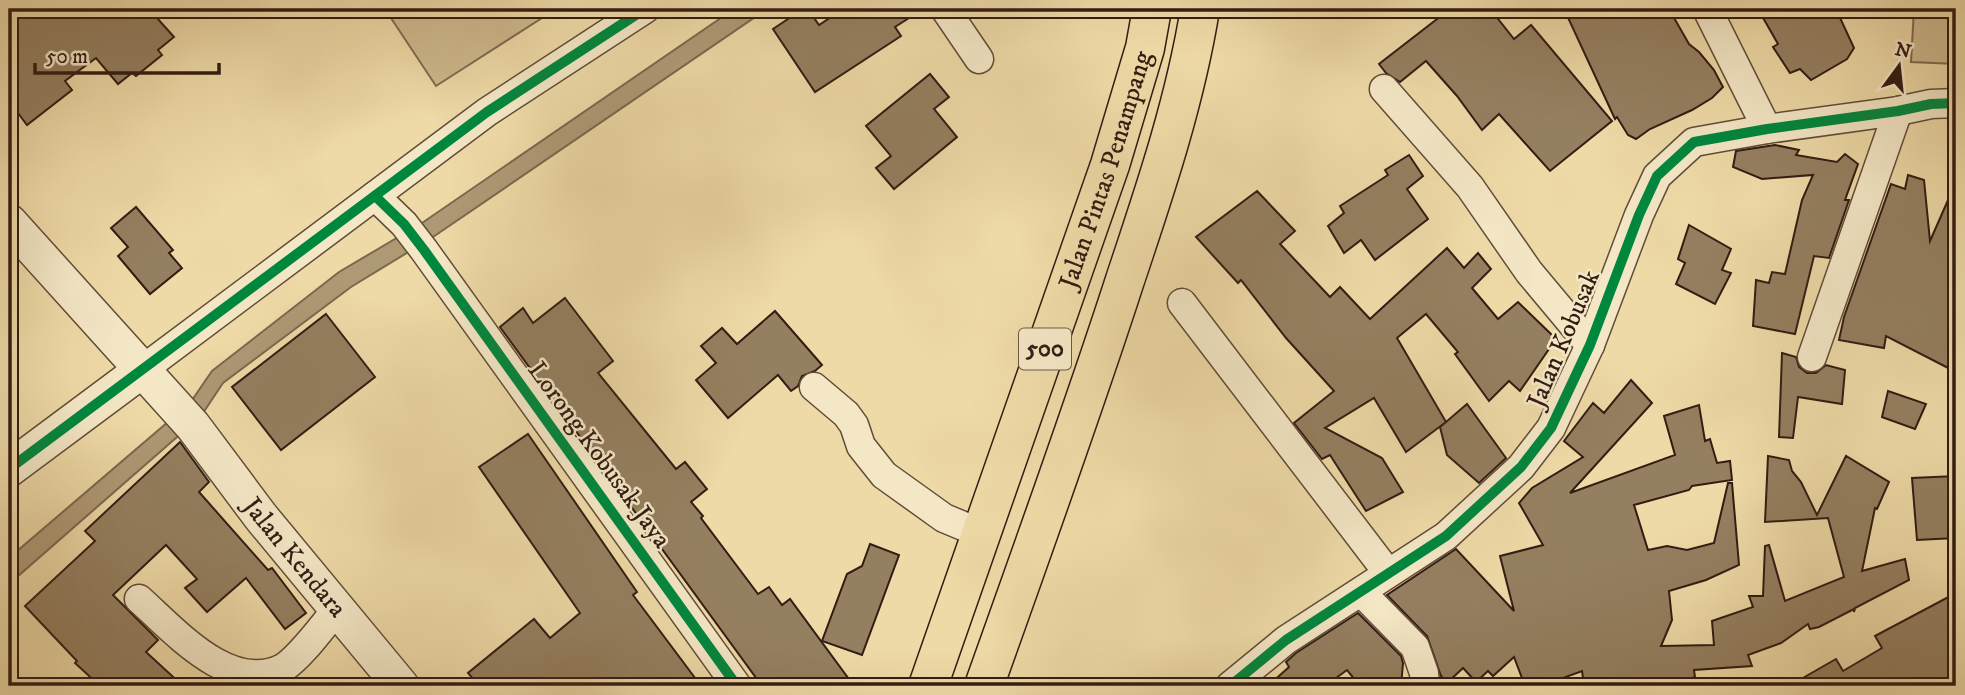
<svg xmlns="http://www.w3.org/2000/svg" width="1965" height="695" font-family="'IM FELL DW Pica',serif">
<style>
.green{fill:#ceba8e;stroke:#806b50;stroke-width:2}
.water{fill:#ae9975;stroke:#7c674e;stroke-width:2}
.building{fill:#947f60;stroke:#321c13;stroke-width:2}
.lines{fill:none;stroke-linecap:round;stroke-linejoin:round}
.minor-casing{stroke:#614c38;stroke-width:31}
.tertiary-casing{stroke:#614c38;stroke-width:38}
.primary-casing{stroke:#321c13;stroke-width:41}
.minor{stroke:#f4e7c6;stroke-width:28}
.tertiary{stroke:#f4e7c6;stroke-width:35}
.primary{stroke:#eedaa7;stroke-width:38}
.cycleway-casing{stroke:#f4e7c6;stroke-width:15}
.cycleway{stroke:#00873e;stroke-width:10}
.labels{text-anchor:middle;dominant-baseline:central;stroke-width:5;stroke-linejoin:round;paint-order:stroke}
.shield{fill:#f4e7c6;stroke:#6c5949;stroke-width:2}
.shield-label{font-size:24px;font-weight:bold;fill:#321c13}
.street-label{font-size:26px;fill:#321c13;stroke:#f4e7c6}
</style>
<rect width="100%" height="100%" fill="#eedaa7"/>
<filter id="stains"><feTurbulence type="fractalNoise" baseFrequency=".00286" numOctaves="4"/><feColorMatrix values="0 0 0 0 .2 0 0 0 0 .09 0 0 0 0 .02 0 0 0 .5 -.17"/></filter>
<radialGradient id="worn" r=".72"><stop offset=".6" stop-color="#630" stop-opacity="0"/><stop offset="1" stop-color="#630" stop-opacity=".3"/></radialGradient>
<!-- green -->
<g class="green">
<polygon points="385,9 556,9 436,86"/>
<polygon points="1914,9 1956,9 1956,64 1911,62"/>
</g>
<!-- water -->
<polygon class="water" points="734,9 767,9 433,237 351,287 223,383 201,416 9,584 9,558 190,403 212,371 339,272 422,223"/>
<!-- building -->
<g class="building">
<polygon points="26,9 149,9 174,37 158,50 162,55 136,76 132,73 118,84 96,58 65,81 72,90 27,125 9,101 9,22"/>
<polygon points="803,9 808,9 819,25 843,9 923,9 895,27 901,36 815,92 773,29"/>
<polygon points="1450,9 1475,9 1483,17 1491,10 1514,39 1531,25 1612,121 1550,171 1499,114 1482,130 1457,96 1426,61 1400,82 1386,73 1379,64"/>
<polygon points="1564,9 1669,9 1689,44 1699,52 1714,70 1723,87 1712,98 1692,110 1650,129 1636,139 1628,135 1617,117 1615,119"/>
<polygon points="1758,9 1836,9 1854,48 1847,59 1811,80 1800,69 1790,73 1773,47 1778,44"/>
<polygon points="930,74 949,97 934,109 957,137 894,189 876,168 891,156 866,126"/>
<polygon points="1775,145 1799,150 1796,155 1837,162 1845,154 1858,164 1845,200 1849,200 1829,258 1814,256 1795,334 1753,326 1756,280 1769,283 1772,272 1785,274 1802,200 1813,175 1762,179 1733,167 1736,151"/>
<polygon points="1409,155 1423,176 1407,189 1428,219 1375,260 1361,240 1344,253 1328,226 1344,213 1340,206 1388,175 1385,170"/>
<polygon points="1908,175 1924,180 1930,241 1956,182 1956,372 1886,336 1884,348 1839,340 1844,317 1891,184 1905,189"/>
<polygon points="1257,191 1295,231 1280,244 1330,297 1340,287 1370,319 1447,248 1464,268 1478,253 1491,269 1472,288 1498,319 1518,302 1556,339 1520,391 1509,381 1489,401 1455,354 1458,352 1426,314 1397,338 1446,422 1467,404 1506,458 1479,483 1447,455 1440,427 1446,422 1406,452 1374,398 1325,428 1382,458 1403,492 1366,511 1330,455 1322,459 1294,423 1334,391 1286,338 1241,280 1238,283 1196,237"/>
<polygon points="136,207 173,250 169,253 182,268 150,294 118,256 128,247 111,228"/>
<polygon points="1689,225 1731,249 1722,270 1731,273 1715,304 1676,284 1685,263 1678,259"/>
<polygon points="565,298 613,361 598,373 676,469 685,462 707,489 691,502 703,516 701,518 758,594 769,587 782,605 790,599 854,686 762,686 500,327 523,308 533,323"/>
<polygon points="775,311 822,365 815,371 802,376 798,386 791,391 778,375 728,418 696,380 716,363 701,346 722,328 737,344"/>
<polygon points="326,314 375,377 281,450 232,387"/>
<polygon points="1782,353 1796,357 1799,367 1807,373 1816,373 1826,365 1845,370 1842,404 1798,397 1793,438 1779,437"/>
<polygon points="1631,380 1652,403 1570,493 1675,455 1664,416 1699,405 1705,441 1710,439 1717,463 1730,461 1732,480 1692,486 1689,490 1634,505 1648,550 1667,546 1687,550 1714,543 1728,483 1732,483 1739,565 1706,580 1669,591 1672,620 1661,646 1714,645 1712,621 1753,607 1749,596 1763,596 1765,546 1769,545 1785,601 1844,577 1828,518 1765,522 1768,456 1789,460 1792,471 1801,482 1817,515 1846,456 1889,482 1877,509 1875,508 1862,571 1905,559 1909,580 1855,608 1854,612 1854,609 1819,627 1810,629 1808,624 1781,643 1748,655 1752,666 1694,670 1695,677 1670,686 1663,680 1647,686 1584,686 1582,671 1541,686 1525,686 1514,657 1493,676 1488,671 1476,682 1463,668 1447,683 1441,676 1427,636 1387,595 1456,549 1514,611 1500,556 1543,545 1519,503 1532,488 1583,457 1564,441 1593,403 1604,413"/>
<polygon points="1888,391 1926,404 1915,429 1882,417"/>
<polygon points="528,434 637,592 633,595 701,686 479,686 468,673 534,619 550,638 580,613 479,467"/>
<polygon points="180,442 209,482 199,492 268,570 272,568 306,613 285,629 246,578 207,612 185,588 197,579 166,545 113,595 158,640 146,652 183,686 100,686 75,663 77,661 25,606 95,541 85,531"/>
<polygon points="1956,476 1956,538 1917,540 1912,478"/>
<polygon points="870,544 899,555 862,655 822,641 847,574 862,566"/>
<polygon points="1956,593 1956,686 1789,686 1836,659 1843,671 1882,648 1875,636"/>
<polygon points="1358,613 1401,656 1403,663 1401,686 1360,686 1347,670 1325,686 1268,686 1289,667 1286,662 1296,653"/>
</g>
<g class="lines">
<!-- minor casing -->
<g class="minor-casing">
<g id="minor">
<polyline points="945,9 979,59"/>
<polyline points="1707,9 1767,129"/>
<polyline points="1384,89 1470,187 1529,272 1590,345"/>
<polyline points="375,196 404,224 424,250 737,686"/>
<polyline points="1182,303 1388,573"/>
<polyline points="1812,357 1898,111"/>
<polyline points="142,370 487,112 645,9"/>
<polyline points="814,387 846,414 854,425 861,446 884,475 944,518 980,533"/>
<polyline points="1361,592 1415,647 1424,673 1425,686"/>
<path d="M 139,599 C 175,631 230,695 283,668 C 301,657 324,624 338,608"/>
<polyline points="1230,686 1286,640 1446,536 1521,467 1551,428 1590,345 1639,215 1657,176 1694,142 1767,129 1898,111 1931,104 1956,103"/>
</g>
</g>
<!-- tertiary casing -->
<g class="tertiary-casing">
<g id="tertiary">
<path id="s1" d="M 9,222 L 193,426 L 261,517 L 401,686"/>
<polyline points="9,469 142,370"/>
</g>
</g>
<!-- primary casing -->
<g class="primary-casing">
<g id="primary">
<path id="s2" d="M 928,686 L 1110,165 L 1145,48 L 1152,9"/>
<path d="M 984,686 C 1032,551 1081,416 1125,280 C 1155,190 1185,102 1200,9"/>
</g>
</g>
<!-- minor -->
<use href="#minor" class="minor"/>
<!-- tertiary -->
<use href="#tertiary" class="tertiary"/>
<!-- primary -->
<use href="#primary" class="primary"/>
<!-- cycleway casing -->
<g class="cycleway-casing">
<g id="cycleway">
<polyline points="375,196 404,224 424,250 737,686"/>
<polyline points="9,469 487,112 645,9"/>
<polyline points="1230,686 1286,640 1446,536 1521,467 1551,428 1590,345 1639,215 1657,176 1694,142 1767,129 1898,111 1931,104 1956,103"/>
</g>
</g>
<!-- cycleway -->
<use href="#cycleway" class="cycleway"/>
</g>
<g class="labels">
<!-- shield labels -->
<rect class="shield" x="1019" y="328.5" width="52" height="41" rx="5"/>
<g class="shield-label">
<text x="1045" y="349">500</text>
</g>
<!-- street labels -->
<g class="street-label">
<text stroke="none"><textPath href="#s2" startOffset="546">Jalan Pintas Penampang</textPath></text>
<text transform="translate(1564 339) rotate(-67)">Jalan Kobusak</text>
<text transform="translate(599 455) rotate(54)">Lorong Kobusak Jaya</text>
<text stroke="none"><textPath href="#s1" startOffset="441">Jalan Kendara</textPath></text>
</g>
</g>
<!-- margin -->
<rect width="1965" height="695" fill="none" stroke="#eedaa7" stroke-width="35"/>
<rect x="10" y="10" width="1944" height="674" fill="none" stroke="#321c13" stroke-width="3.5"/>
<rect x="18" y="18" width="1930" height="660" fill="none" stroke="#321c13" stroke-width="2"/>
<!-- north arrow -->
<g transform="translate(1899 66) rotate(15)" stroke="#f4e7c6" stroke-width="5" paint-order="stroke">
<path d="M0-5L12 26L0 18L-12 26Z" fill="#321c13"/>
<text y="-10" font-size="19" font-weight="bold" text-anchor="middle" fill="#321c13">N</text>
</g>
<!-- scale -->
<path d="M35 63v10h184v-10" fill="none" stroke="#321c13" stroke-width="3.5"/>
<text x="46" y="63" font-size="21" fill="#321c13" stroke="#f4e7c6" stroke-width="5" paint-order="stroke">50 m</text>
<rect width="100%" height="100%" filter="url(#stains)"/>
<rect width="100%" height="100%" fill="url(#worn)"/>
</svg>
